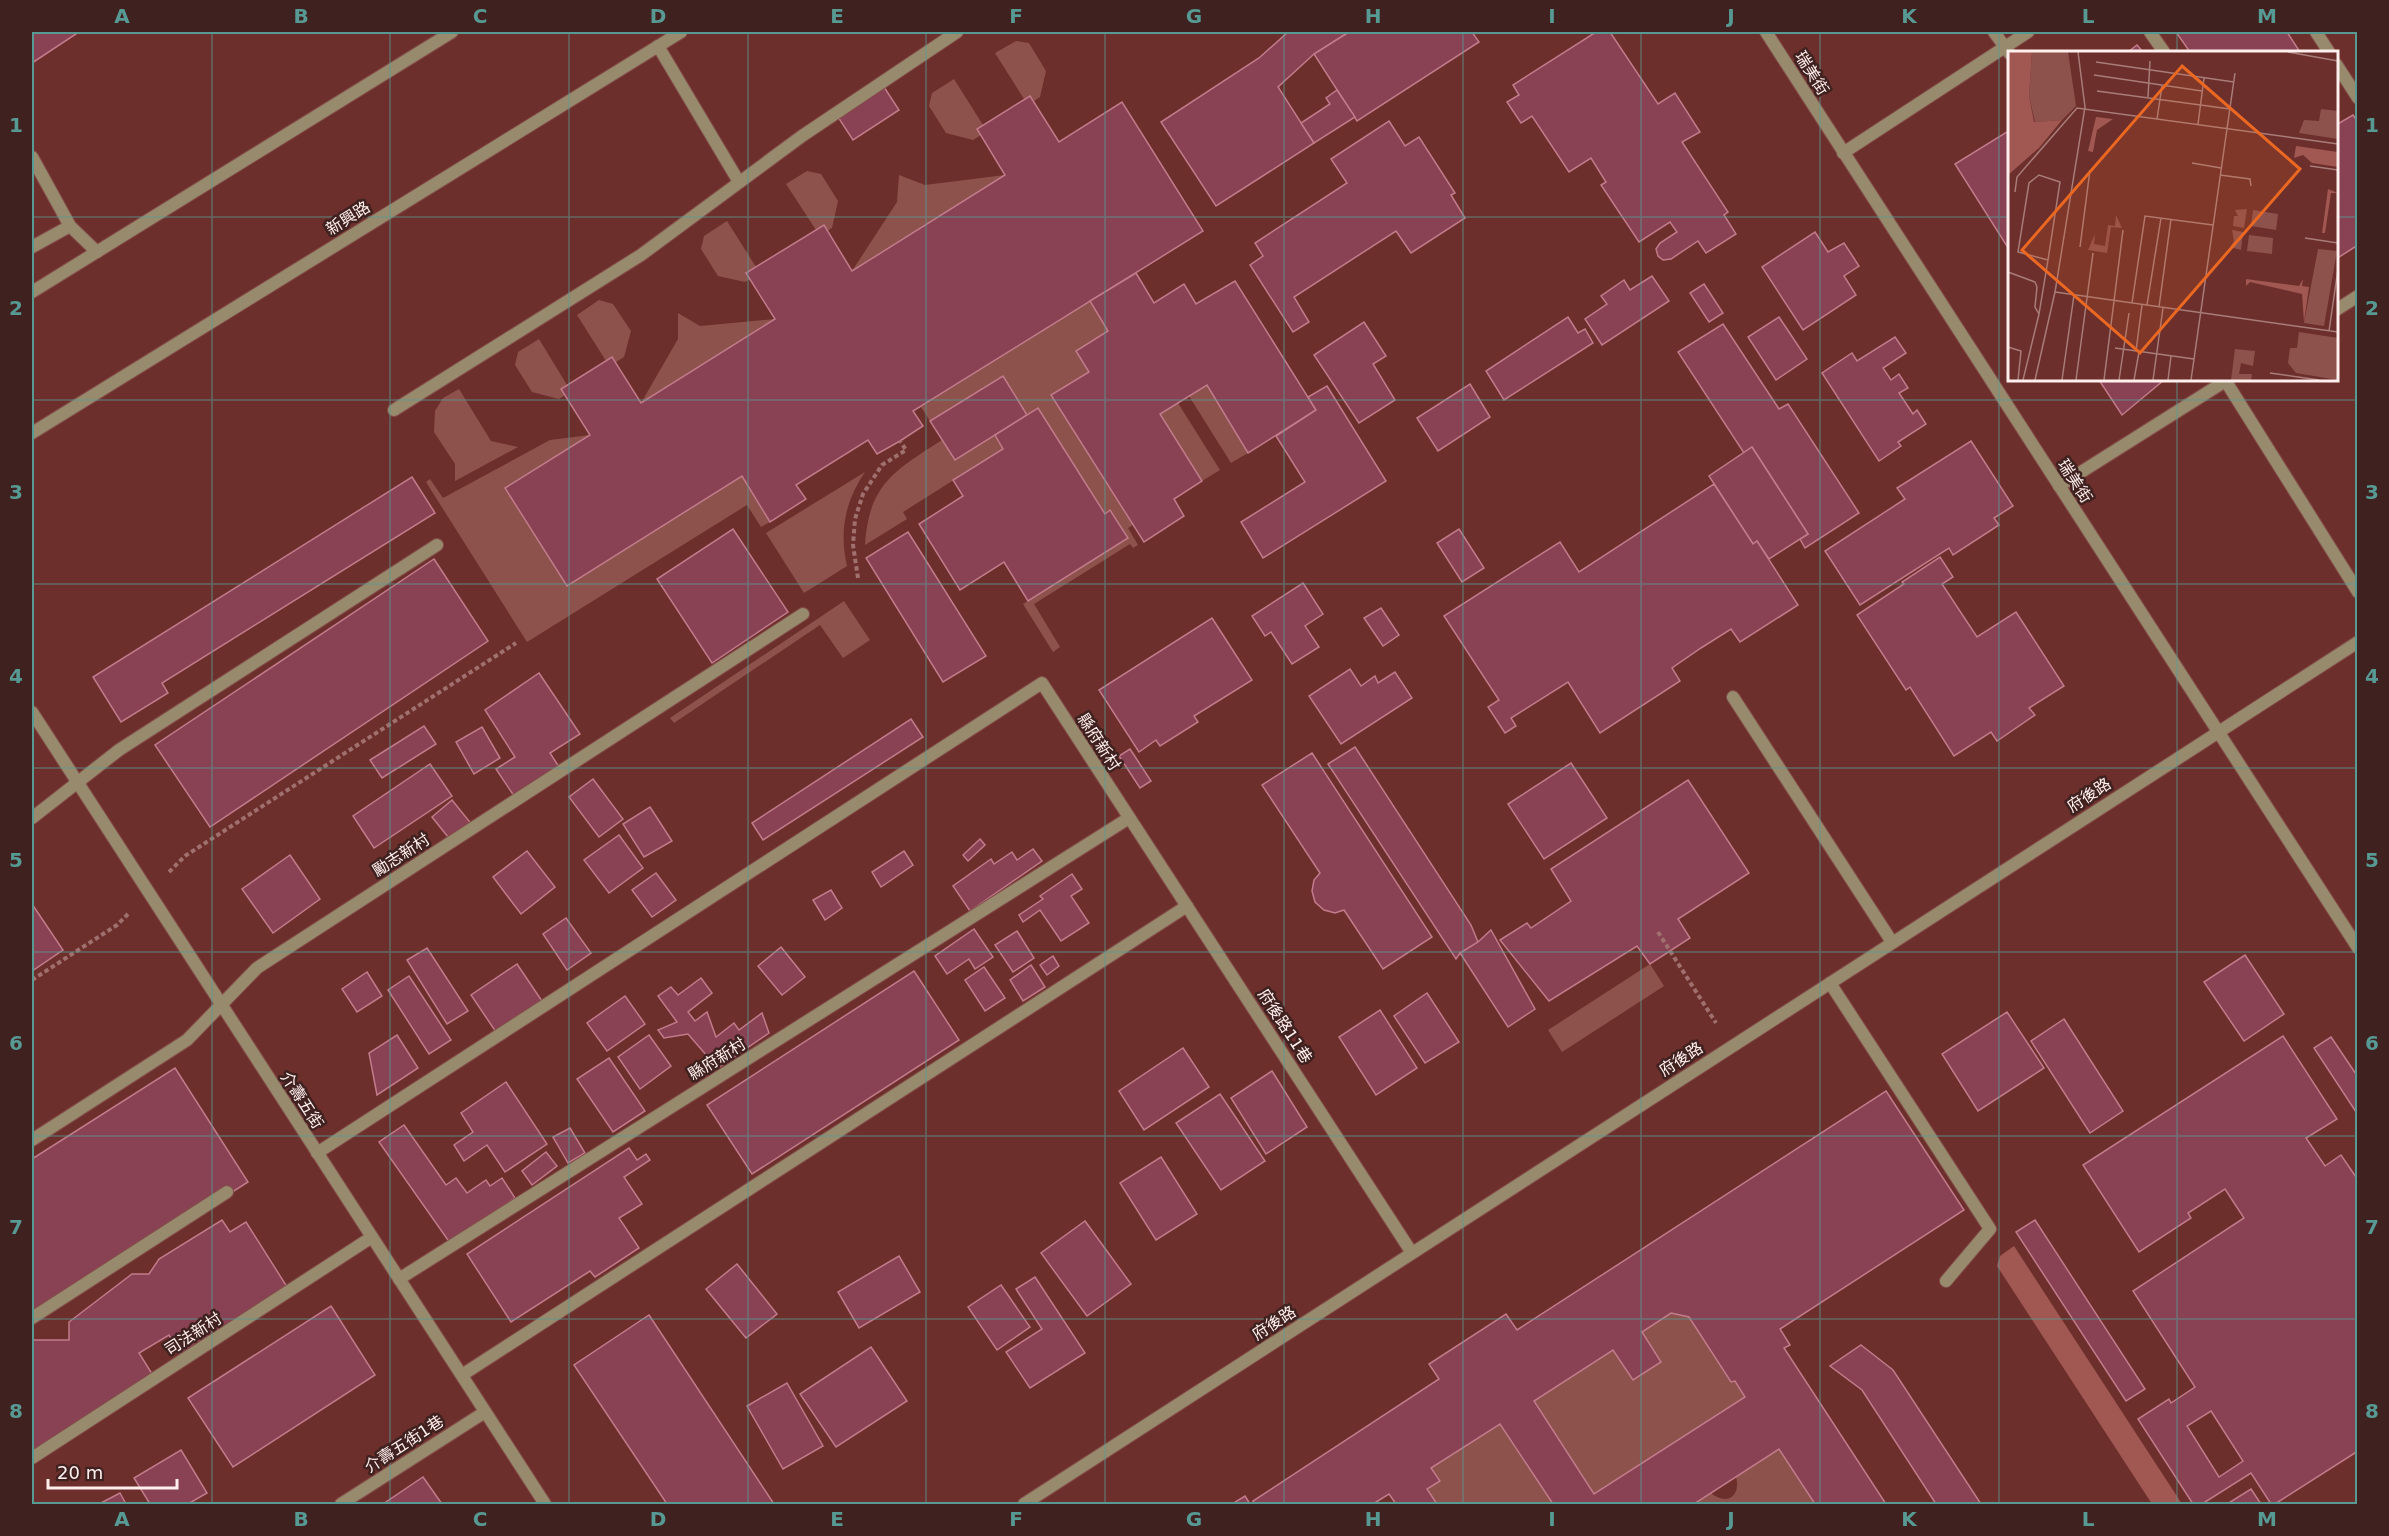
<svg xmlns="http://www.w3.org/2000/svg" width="2389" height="1536" font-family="'DejaVu Sans','Noto Sans TC',sans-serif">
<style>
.green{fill:#8e524d}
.forest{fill:#a15752}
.building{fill:#894254;stroke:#c17b8b;stroke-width:1.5;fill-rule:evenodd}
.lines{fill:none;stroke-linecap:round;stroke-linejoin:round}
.service-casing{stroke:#844e4a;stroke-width:14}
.minor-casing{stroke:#844e4a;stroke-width:14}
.tertiary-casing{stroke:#844e4a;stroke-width:14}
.path{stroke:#9f706d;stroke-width:4;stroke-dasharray:4.5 3;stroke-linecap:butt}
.service{stroke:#978a6d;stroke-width:12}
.minor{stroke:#978a6d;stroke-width:12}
.tertiary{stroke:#978a6d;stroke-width:12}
.grid{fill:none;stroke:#579a94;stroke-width:1.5;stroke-opacity:0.55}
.labels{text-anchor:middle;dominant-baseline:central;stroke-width:5;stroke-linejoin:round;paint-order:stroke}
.street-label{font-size:16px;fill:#ffefed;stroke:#3f2220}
.inset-road{fill:none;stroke:#a77c79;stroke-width:1.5}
.view{fill:#ea6822;fill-opacity:0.15;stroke:#ea6822;stroke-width:3}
.inset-edge{fill:none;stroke:#ffefed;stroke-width:3}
.neatline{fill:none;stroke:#579a94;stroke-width:2}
.grid-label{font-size:20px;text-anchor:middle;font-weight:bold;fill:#579a94}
</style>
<rect width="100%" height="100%" fill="#6d2f2b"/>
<!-- green -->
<g class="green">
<polygon points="1016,41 1029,43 1046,71 1040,97 1034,101 1030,96 1024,99 995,53"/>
<polygon points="954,79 983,125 977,129 981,135 973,140 946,133 929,106 932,93"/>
<polygon points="807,171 821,174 838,201 832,228 827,231 824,225 816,230 786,184"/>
<polygon points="899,175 925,185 1005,175 852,271 897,202"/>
<polygon points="727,221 756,267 750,279 745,282 718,276 701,249 704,236"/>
<polygon points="599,300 613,304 631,331 624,357 616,362 612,357 606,361 577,315"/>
<polygon points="1090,301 1108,331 1089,372 1051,395 1133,525 1128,528 1138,545 1133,548 1130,544 1034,604 1060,647 1053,652 1023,604 1127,538 1110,510 1105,514 1038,408 1027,415 1003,376 930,421 921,407"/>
<polygon points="678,313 700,326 775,319 641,403 678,339"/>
<polygon points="539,339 567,385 561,389 565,395 559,399 532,392 515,365 518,352"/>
<polygon points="1207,385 1248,453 1231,463 1189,396"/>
<polygon points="459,389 491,441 518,447 455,481 455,464 434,432 435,411 443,398"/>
<polygon points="1178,403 1220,470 1202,481 1160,414"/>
<polygon points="590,435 505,488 567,586 742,476 770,522 761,527 747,505 527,642 426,482 430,479 443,498 550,440"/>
<path d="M 995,435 L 1003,449 L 903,512 L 907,519 L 865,545 C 869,484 894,471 942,440 L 955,460 Z"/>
<path d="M 865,472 C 845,501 839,532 847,566 L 804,593 L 766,533 Z"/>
<polygon points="844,601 870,640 843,658 820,625 674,723 670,718"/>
<polygon points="1650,964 1664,986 1562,1052 1548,1030"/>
<polygon points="1671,1313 1689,1317 1731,1382 1735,1381 1745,1397 1594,1494 1534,1401 1613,1350 1633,1380 1660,1362 1642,1332"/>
<polygon points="1500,1424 1553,1504 1437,1504 1427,1489 1439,1481 1431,1468"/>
<path d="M 1779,1449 L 1815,1504 L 1694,1504 L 1711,1493 C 1727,1506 1741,1496 1736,1477 Z"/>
</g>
<!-- forest -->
<polygon class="forest" points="2014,1246 2182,1504 2152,1504 1997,1266 2000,1256"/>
<!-- building -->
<g class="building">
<polygon points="32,32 79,32 32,63"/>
<polygon points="1288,32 1349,32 1314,54 1278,87 1314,143 1216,206 1161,122 1259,58"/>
<polygon points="1349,32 1472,32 1479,42 1357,121 1314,54"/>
<polygon points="1596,32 1610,32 1658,104 1675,93 1700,132 1682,142 1728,212 1724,215 1736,234 1706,253 1698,241 1671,259 1663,260 1658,256 1656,249 1660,243 1677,232 1670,222 1639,242 1601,185 1606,182 1591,158 1569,172 1532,116 1521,123 1507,102 1519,95 1513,85"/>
<polygon points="2176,32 2287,32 2300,52 2190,52"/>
<polygon points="2137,45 2143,52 2128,52"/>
<polygon points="882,84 899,110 853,140 836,114"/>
<polygon points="1337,90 1355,117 1314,143 1301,123 1330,104 1326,98"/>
<polygon points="1030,96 1059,142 1122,102 1203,231 913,411 923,426 900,441 877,454 868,440 796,485 806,499 770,522 742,476 567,586 505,488 590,435 561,389 612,357 641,403 775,319 746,273 824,225 852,271 1005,175 977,129"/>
<polygon points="2353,115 2358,122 2358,245 2336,259 2336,125"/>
<polygon points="1389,121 1405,146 1419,137 1455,193 1451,195 1465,218 1411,253 1396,231 1294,297 1309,322 1293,332 1250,265 1263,256 1255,243 1347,183 1331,159"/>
<polygon points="2010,130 2010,251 1955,164"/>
<polygon points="1815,232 1828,252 1844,243 1859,266 1844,276 1856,295 1803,330 1762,267"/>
<polygon points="1136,273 1154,303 1184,284 1196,304 1235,281 1316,410 1248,453 1207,385 1160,414 1202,481 1174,499 1184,516 1144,542 1051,395 1089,372 1076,351 1108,331 1090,301"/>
<polygon points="1652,276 1669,301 1602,345 1585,319 1607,304 1601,296 1624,280 1630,290"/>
<polygon points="1704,284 1723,313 1709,322 1690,293"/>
<polygon points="1568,317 1578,333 1585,329 1593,343 1504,400 1486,371"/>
<polygon points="1779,317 1807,359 1776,380 1748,337"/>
<polygon points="1364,322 1386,356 1373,364 1395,400 1359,423 1314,355"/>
<polygon points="1723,324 1779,409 1788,404 1859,513 1805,548 1800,539 1808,534 1752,447 1744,453 1678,352"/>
<polygon points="1895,337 1906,353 1883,368 1891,380 1899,374 1908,388 1899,393 1913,414 1917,410 1926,424 1898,442 1901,446 1879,461 1822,373 1852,353 1857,361"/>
<polygon points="1003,376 1027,415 955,460 930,421"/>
<polygon points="2099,380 2164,380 2122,415"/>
<polygon points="1470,384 1490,417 1438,451 1417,418"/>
<polygon points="1327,386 1386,481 1263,558 1241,522 1305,482 1276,436 1316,410 1308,397"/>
<polygon points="1038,408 1105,514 1110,510 1128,538 1028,601 1004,562 960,590 919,524 963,496 953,480 1003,449 995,435"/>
<polygon points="1971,441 2013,506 1994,518 1999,525 1953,555 1949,548 1860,605 1825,551 1905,499 1897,488"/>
<polygon points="1752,447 1808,534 1769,559 1757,541 1753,544 1709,476"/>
<polygon points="412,477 435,513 162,683 168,693 121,722 93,677"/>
<polygon points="1714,484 1753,544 1757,541 1798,605 1740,642 1731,629 1701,648 1672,668 1680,681 1600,733 1568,682 1511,718 1516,726 1505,733 1488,707 1499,700 1444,616 1560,542 1579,572"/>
<polygon points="733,529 788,612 712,663 657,579"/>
<polygon points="1459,529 1484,568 1462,582 1437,543"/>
<polygon points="908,532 986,656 943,682 866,558"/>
<polygon points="1940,557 1953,577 1942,584 1977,637 2016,612 2064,686 2029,708 2035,715 1997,741 1991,732 1954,756 1910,687 1906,690 1857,615 1904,584 1902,582"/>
<polygon points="434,559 488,641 210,827 155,745"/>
<polygon points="1303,583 1323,614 1305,626 1319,647 1292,664 1271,632 1265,636 1252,616"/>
<polygon points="1381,608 1399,635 1383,646 1364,618"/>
<polygon points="1212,618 1252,680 1194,716 1198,722 1160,746 1156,740 1139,752 1099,690"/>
<polygon points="1350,669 1361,686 1375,676 1378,683 1395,672 1412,698 1341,744 1309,696"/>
<polygon points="539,673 580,734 550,753 561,770 516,799 496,769 515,757 485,710"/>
<polygon points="911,719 923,737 763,840 752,823"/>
<polygon points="424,726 436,744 382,778 370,760"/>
<polygon points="482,727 500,758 474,774 456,742"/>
<polygon points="1355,747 1471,925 1478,942 1472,948 1460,953 1456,959 1328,764"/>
<polygon points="1130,749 1151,781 1140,788 1119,756"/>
<polygon points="1312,753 1432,937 1383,969 1344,910 1335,913 1324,910 1315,902 1312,891 1314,880 1320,873 1262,785"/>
<polygon points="1571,763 1607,818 1544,859 1508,804"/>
<polygon points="430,764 452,796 374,848 353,816"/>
<polygon points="593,779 623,819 599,837 569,797"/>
<polygon points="1688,780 1749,873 1678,919 1690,938 1650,964 1637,946 1549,1001 1500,940 1527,923 1531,928 1571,901 1551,869"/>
<polygon points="452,800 473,826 452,842 432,817"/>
<polygon points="650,807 672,841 644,857 623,824"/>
<polygon points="619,835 643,868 609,893 584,860"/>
<polygon points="980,839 985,845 968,861 963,855"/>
<polygon points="1033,849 1042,861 970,911 953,886 991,859 994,864 1012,852 1017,860"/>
<polygon points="527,851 555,887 521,914 493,877"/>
<polygon points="904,851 913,865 881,887 872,872"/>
<polygon points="290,855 320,899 273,933 242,889"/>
<polygon points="656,873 676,900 652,917 632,890"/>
<polygon points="1072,874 1082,889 1071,896 1089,923 1061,941 1040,910 1023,922 1019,915 1043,899 1040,896"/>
<polygon points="831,890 842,908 825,920 813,900"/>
<polygon points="32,904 63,950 32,971"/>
<polygon points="566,918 591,953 567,970 543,934"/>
<polygon points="974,929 993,957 975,969 969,959 947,974 935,956"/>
<polygon points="1491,930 1535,1009 1508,1027 1460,953 1478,942"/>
<polygon points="1017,931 1034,958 1013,972 995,945"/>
<polygon points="781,947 805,977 782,995 758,966"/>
<polygon points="427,948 468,1011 447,1024 407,960"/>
<polygon points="2245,955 2284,1014 2244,1041 2204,982"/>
<polygon points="1053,956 1059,966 1047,975 1040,965"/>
<polygon points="517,964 542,1001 496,1032 471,995"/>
<polygon points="1031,965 1045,987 1023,1001 1010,980"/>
<polygon points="984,967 1005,998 985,1011 965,980"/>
<polygon points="914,971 959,1040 752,1174 707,1105"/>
<polygon points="367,972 382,996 357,1012 342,989"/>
<polygon points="409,976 451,1040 429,1054 388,990"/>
<polygon points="701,978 712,993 688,1012 695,1021 707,1012 716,1037 734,1023 739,1030 762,1013 769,1033 712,1072 708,1057 688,1034 664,1038 658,1030 677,1022 658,996 671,987 678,995"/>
<polygon points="1427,993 1459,1042 1425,1063 1394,1016"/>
<polygon points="625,996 645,1024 607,1051 587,1023"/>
<polygon points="1380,1010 1417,1068 1376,1095 1339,1037"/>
<polygon points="2007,1012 2044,1068 1978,1111 1942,1054"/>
<polygon points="2064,1019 2123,1111 2090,1133 2031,1041"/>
<polygon points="397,1035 418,1068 377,1095 369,1053"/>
<polygon points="649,1035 671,1066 640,1089 618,1057"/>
<path d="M 2283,1036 L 2337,1119 L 2306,1138 L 2325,1166 L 2341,1155 L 2358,1180 L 2358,1451 L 2275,1504 L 2271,1504 L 2251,1473 L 2202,1504 L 2193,1504 L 2138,1419 L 2169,1399 L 2171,1403 L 2195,1387 L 2133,1291 L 2244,1218 L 2225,1189 L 2188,1213 L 2191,1218 L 2139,1252 L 2083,1165 ZM 2211,1411 L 2243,1461 L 2219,1477 L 2187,1426 Z"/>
<polygon points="2331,1037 2358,1077 2358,1115 2314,1048"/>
<polygon points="1183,1048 1209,1087 1144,1130 1119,1091"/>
<polygon points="609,1058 645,1111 613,1132 577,1079"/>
<polygon points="175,1068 248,1182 32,1320 32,1159"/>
<polygon points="1272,1071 1307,1127 1266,1154 1231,1098"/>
<polygon points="506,1082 547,1144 505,1172 487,1145 464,1161 454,1145 473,1132 461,1113"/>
<path d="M 1886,1091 L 1964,1210 L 1780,1329 L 1790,1345 L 1784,1348 L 1886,1504 L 1815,1504 L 1779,1449 L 1694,1504 L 1553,1504 L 1500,1424 L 1431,1468 L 1440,1481 L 1427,1489 L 1437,1504 L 1396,1504 L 1389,1494 L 1373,1504 L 1255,1504 L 1253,1501 L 1439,1379 L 1429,1364 L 1506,1314 L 1517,1330 ZM 1671,1313 L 1689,1317 L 1731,1382 L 1735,1381 L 1745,1397 L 1594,1494 L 1534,1401 L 1613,1350 L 1633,1380 L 1661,1362 L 1642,1332 Z"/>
<polygon points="1220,1094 1265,1161 1221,1190 1176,1123"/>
<polygon points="404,1125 446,1185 456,1178 467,1193 486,1180 490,1186 502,1178 515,1198 450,1243 379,1142"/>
<polygon points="570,1128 585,1153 568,1163 553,1137"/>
<polygon points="629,1148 637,1160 646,1154 650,1160 624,1177 642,1204 619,1218 639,1248 595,1277 590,1271 511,1322 467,1254"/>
<polygon points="546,1152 557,1166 532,1185 522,1171"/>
<polygon points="1161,1157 1197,1214 1156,1240 1120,1183"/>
<polygon points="222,1220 230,1232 246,1222 289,1290 182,1357 169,1335 139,1353 154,1377 32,1453 32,1340 69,1340 69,1322 132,1274 149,1274 159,1259"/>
<polygon points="2035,1220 2145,1389 2126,1401 2016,1232"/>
<polygon points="1085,1221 1131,1284 1087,1316 1041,1253"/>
<polygon points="899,1256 920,1292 859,1328 838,1292"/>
<polygon points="737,1264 777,1314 746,1338 706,1289"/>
<polygon points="1035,1277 1085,1353 1030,1388 1006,1352 1042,1329 1016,1289"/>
<polygon points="1001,1285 1030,1327 997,1350 968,1307"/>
<polygon points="331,1306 375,1375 233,1467 188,1398"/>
<polygon points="649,1315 774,1504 667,1504 574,1365"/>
<polygon points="1861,1345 1893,1370 1981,1504 1936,1504 1862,1390 1830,1366"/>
<polygon points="871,1347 907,1401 836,1447 800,1394"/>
<polygon points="787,1383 823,1446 783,1469 747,1406"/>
<polygon points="181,1450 207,1493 188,1504 150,1504 134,1478"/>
<polygon points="423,1477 442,1504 383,1504"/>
<polygon points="2251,1489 2261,1504 2227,1504"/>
<polygon points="120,1493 126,1504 99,1504"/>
<polygon points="1245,1496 1250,1504 1232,1504"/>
</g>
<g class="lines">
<!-- service casing -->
<g class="service-casing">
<g id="service">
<polyline points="2150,32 2164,52"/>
<polyline points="2316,32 2329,52"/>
<polyline points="658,46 739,182"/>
<polyline points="2336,64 2358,98"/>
<polyline points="32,157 70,226 97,252"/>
<polyline points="32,247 70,226"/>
<polyline points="32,292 452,32"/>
<polyline points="394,410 641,255 802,136 957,32"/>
<polyline points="1733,697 1892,942"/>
<polyline points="1830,983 1990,1229 1946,1281"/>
<polyline points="32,1140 187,1040 257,968 803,614"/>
<polyline points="399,1279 1129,818"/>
<polyline points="32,1318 227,1192"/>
<polyline points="462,1375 1187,906"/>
<polyline points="32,1458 372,1237"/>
<polyline points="341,1504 485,1412"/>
</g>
</g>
<!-- minor casing -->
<g class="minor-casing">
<g id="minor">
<polyline points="1766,32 2358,948"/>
<polyline points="1994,32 2010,54"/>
<polyline points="1843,153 2028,32"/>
<polyline points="2336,310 2358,296"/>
<polyline points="2225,380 2358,592"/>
<polyline points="2059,486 2227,380"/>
<polyline points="32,712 545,1504"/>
<polyline points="32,818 119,750 437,545"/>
<polyline points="317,1153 1042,683 1412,1253"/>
<polyline points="1024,1504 2358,642"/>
</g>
</g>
<!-- tertiary casing -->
<g class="tertiary-casing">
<polyline id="tertiary" points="32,433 681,32"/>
</g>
<!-- path -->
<g class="path">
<polyline points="858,578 853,545 855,519 863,494 882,465 906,450 900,441"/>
<polyline points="169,872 185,856 516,643"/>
<polyline points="1658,932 1716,1023"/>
<polyline points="32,980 117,925 128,914"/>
</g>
<!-- service -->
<use href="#service" class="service"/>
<!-- minor -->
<use href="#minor" class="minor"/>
<!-- tertiary -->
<use href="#tertiary" class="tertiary"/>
</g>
<!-- grid -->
<path class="grid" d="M 212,32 L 212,1504M 390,32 L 390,1504M 569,32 L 569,1504M 748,32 L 748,1504M 926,32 L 926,1504M 1105,32 L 1105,1504M 1284,32 L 1284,1504M 1463,32 L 1463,1504M 1641,32 L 1641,1504M 1820,32 L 1820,1504M 1999,32 L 1999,1504M 2177,32 L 2177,52M 32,217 L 2010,217M 2336,217 L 2358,217M 2177,380 L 2177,1504M 32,400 L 2358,400M 32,584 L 2358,584M 32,768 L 2358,768M 32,952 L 2358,952M 32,1136 L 2358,1136M 32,1319 L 2358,1319"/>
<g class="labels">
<!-- street labels -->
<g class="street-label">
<text transform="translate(1812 73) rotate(58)">瑞美街</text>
<text transform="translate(348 218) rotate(-32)">新興路</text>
<text transform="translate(2075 481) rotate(57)">瑞美街</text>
<text transform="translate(1099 742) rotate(57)">縣府新村</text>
<text transform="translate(2089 795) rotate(-33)">府後路</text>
<text transform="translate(401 855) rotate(-33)">勵志新村</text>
<text transform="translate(1285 1026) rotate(57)">府後路11巷</text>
<text transform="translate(717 1059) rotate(-32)">縣府新村</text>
<text transform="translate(1681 1059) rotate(-33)">府後路</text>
<text transform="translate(302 1100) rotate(57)">介壽五街</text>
<text transform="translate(1274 1323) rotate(-33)">府後路</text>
<text transform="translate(193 1334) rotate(-33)">司法新村</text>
<text transform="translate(404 1444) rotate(-33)">介壽五街1巷</text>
</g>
</g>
<!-- overview -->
<g transform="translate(2008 51)">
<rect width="330" height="330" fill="#6d2f2b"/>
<path d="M 24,1 L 60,1 L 68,55 L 54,69 L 27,71 L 21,45 ZM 313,58 L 330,60 L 330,88 L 291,82 L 296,69 L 311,70 ZM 239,158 L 236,177 L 225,175 L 226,165 L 230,165 L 227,159 ZM 245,159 L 270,163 L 268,179 L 243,175 ZM 108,164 L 114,177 L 103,176 L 99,202 L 80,199 L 87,183 L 86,193 L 97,195 L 100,174 L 107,175 ZM 224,179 L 235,181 L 233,199 L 222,196 L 226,190 ZM 241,184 L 265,187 L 264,203 L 239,200 ZM 310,198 L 329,200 L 316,275 L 296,272 ZM 291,281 L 330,287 L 330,329 L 288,322 L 280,312 L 282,297 L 289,297 ZM 227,298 L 247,300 L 245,315 L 233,312 L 231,323 L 244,323 L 243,329 L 223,329 Z" fill="#8e524d"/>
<path d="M 0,1 L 24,1 L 21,45 L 26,71 L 54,69 L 31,97 L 0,124 ZM 88,66 L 105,68 L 89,79 L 85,101 L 80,100 ZM 288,95 L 330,101 L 330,116 L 304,112 L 295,104 L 286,107 ZM 320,138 L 330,142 L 323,142 L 317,182 L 314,182 ZM 238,228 L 291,235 L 295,228 L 294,235 L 301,236 L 296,271 L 294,243 L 242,231 L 238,235 Z" fill="#a15752"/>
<path class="inset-road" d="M 280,1 L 330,10M 88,11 L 226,31M 86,24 L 194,40M 89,40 L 222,58M 140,46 L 142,10M 149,68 L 154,35M 190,73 L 196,27M 184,112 L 213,117M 302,115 L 330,119M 212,124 L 242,128 L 243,135M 7,141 L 9,126 L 69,57 L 330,93M 297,187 L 330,192M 72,196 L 82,119M 0,221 L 27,231 L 29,236 L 27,256 L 31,263 L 15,329M 47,241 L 330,281M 124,252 L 137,165 L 205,174M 139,254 L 153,167M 151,256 L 163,168M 31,263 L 40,209 L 52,131 L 31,124 L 21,132 L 10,201 L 40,209M 321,280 L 330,218M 0,296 L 13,300 L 10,329M 107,297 L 186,308M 128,300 L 134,254M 262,322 L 311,329M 27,329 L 47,241 L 77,56 L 70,1M 54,329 L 66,244M 68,329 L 85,202M 96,329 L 115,179M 111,329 L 121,262M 126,329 L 131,301M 145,329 L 155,257M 160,329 L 163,305M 183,329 L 227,22"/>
<path class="view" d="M 174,15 L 292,118 L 132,302 L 14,199 Z"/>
<rect width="330" height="330" class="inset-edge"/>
</g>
<!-- border -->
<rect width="2389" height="1536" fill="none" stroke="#3f2220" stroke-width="66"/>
<!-- scale -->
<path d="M48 1479v9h129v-9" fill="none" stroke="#ffefed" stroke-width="3"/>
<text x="57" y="1479" font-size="18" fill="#ffefed" stroke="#3f2220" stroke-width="4.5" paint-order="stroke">20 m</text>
<rect x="33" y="33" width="2323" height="1470" class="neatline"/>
<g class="grid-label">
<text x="122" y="23">A</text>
<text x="301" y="23">B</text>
<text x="480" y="23">C</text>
<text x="658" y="23">D</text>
<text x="837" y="23">E</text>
<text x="1016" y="23">F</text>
<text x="1194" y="23">G</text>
<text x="1373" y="23">H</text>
<text x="1552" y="23">I</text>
<text x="1731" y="23">J</text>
<text x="1909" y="23">K</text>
<text x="2088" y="23">L</text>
<text x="2267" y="23">M</text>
<text x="16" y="132">1</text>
<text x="2372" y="132">1</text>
<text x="16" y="315">2</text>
<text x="2372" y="315">2</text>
<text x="16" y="499">3</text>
<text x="2372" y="499">3</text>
<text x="16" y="683">4</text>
<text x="2372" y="683">4</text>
<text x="16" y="867">5</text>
<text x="2372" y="867">5</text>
<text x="16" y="1050">6</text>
<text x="2372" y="1050">6</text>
<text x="16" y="1234">7</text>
<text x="2372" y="1234">7</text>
<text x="16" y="1418">8</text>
<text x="2372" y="1418">8</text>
<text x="122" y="1526">A</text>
<text x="301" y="1526">B</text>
<text x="480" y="1526">C</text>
<text x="658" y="1526">D</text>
<text x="837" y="1526">E</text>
<text x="1016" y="1526">F</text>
<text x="1194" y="1526">G</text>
<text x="1373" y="1526">H</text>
<text x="1552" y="1526">I</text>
<text x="1731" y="1526">J</text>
<text x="1909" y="1526">K</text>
<text x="2088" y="1526">L</text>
<text x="2267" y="1526">M</text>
</g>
</svg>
